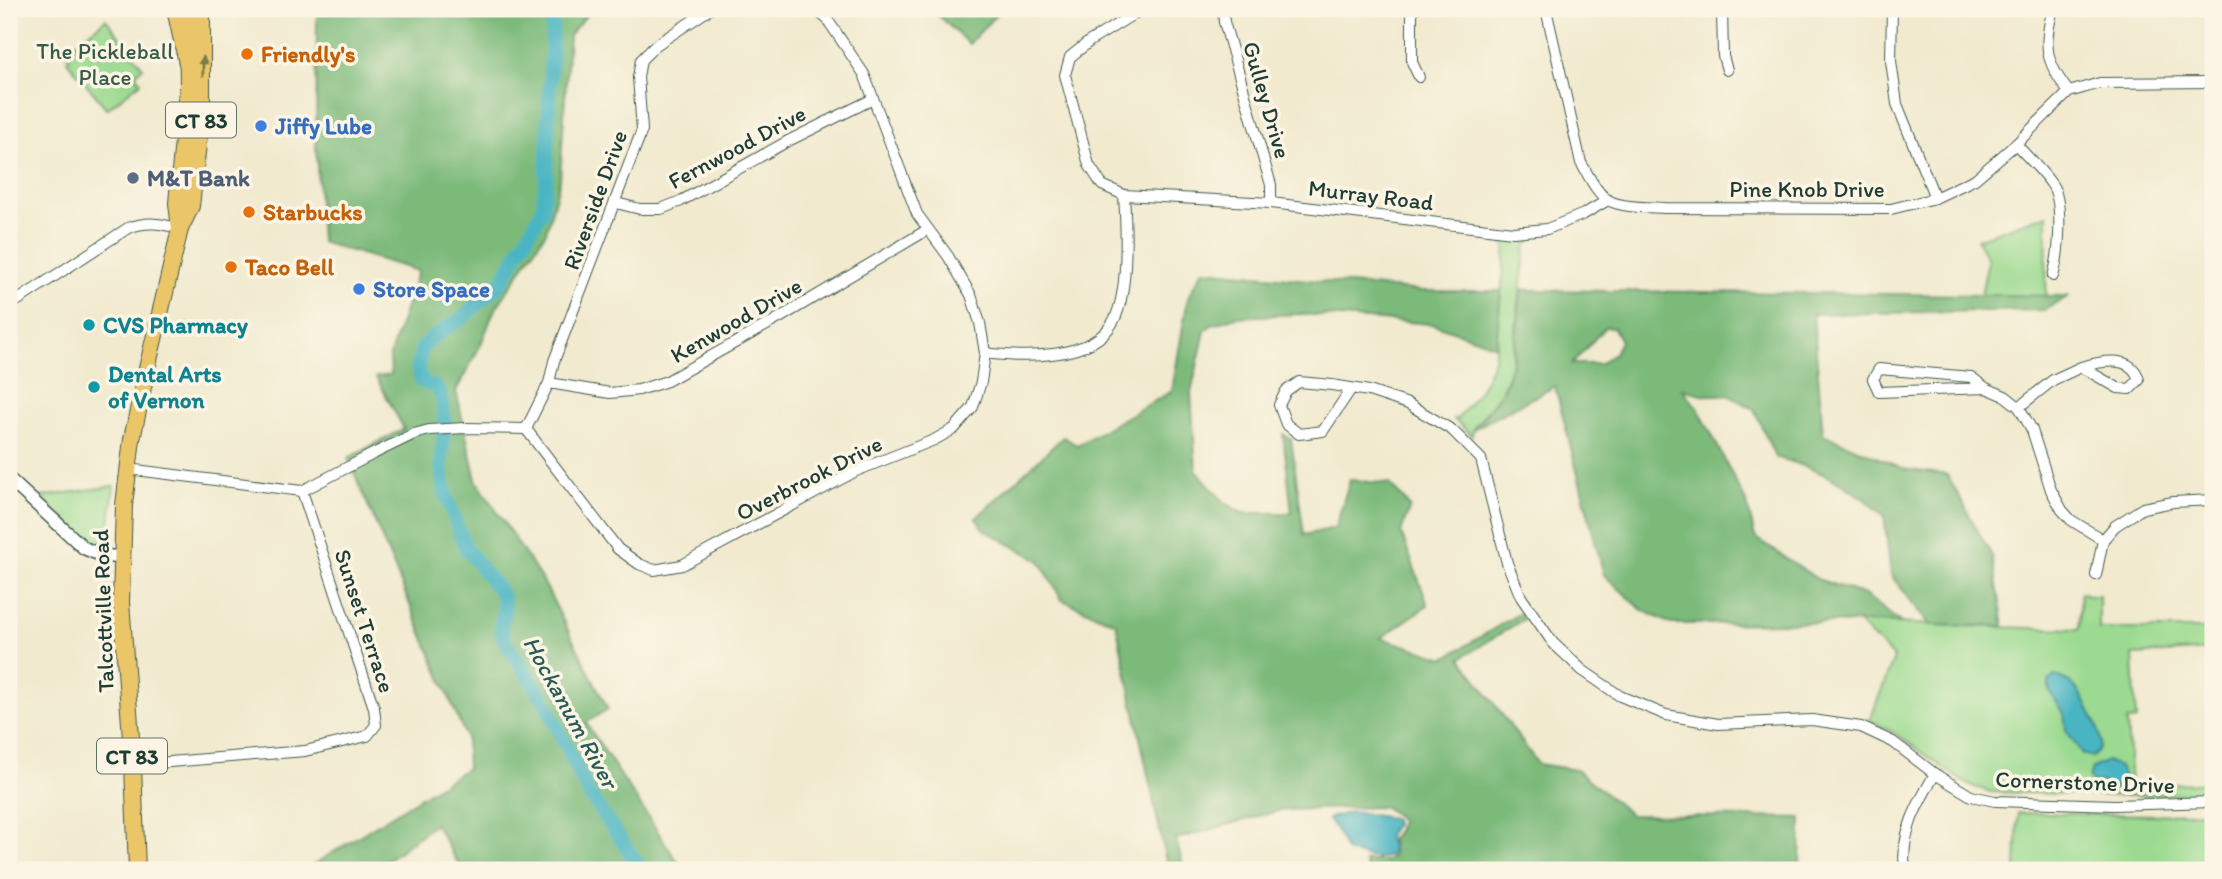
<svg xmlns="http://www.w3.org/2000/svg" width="2222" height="879" font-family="Itim,sans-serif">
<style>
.green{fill:#9bda90;stroke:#5d8c62;stroke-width:2}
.forest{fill:#7cba7a;stroke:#4e7c57;stroke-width:2;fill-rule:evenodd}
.water{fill:#48b5c3;stroke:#34797c;stroke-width:2}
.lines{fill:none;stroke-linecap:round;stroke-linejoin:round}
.river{stroke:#48b5c3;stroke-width:14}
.minor-casing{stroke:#3e574b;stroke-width:12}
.tertiary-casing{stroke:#3e574b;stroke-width:15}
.primary-casing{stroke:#3e574b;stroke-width:18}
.motorway-casing{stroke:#3e574b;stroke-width:20}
.minor{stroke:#fff;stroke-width:10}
.tertiary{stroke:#fff;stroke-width:12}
.primary{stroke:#ebc669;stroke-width:16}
.motorway{stroke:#ebc669;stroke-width:18}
.oneway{fill:#7b7b4c}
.food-dot{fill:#e8710a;stroke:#fcf5e5;stroke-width:2.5}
.shop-dot{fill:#3f7fe0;stroke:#fcf5e5;stroke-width:2.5}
.service-dot{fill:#5c6f8a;stroke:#fcf5e5;stroke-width:2.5}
.culture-dot{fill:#0f9aa8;stroke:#fcf5e5;stroke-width:2.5}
.labels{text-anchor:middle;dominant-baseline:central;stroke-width:7;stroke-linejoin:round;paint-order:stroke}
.shield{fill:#fcf5e5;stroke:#617469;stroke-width:2}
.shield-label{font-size:21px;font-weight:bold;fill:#1f3d34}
.park-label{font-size:23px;fill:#385c46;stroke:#fcf5e5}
.food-label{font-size:23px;font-weight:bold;fill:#c56008;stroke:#fcf5e5;text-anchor:start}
.street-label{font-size:23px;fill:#1f3d34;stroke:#fcf5e5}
.shop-label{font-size:23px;font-weight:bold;fill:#366cbe;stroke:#fcf5e5;text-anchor:start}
.service-label{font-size:23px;font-weight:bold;fill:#4e5e75;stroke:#fcf5e5;text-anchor:start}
.culture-label{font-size:23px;font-weight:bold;fill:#0d838f;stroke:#fcf5e5;text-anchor:start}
.water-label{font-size:24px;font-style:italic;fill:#295b58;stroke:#fcf5e5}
</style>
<rect width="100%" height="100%" fill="#fcf5e5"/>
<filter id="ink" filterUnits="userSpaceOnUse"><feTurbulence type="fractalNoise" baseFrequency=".0143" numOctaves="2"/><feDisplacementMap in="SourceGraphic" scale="14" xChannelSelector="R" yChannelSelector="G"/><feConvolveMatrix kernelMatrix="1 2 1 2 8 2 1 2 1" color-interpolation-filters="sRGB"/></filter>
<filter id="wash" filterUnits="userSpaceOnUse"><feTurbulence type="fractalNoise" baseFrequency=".00686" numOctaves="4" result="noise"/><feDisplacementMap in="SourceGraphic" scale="28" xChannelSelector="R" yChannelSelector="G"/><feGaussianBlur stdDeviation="1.57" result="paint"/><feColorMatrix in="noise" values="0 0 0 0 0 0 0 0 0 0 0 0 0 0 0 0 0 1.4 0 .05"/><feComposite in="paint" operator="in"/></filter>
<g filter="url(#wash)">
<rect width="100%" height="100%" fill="#f1eacf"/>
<!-- green -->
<g class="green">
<polygon points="106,19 143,67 135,74 141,82 107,109 67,61 70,59 65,52"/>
<polygon points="2047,214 2046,296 1981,295 1988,260 1977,239"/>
<polygon points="1499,237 1532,240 1526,245 1511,366 1501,393 1473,429 1472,436 1454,419 1458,418 1482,387 1494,360 1506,247"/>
<polygon points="114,486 109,533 100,547 95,547 41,497"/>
<polygon points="2081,592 2090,596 2099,596 2099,629 2213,629 2213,650 2133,655 2136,720 2127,721 2131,786 2213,782 2213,793 2132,796 1991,792 1969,785 1959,779 1893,732 1870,720 1894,658 1856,621 1953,626 2079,629"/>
<polygon points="2213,811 2213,870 2016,870 2018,813 2155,815"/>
</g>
<!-- forest -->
<g class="forest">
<polygon points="317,9 592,9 569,35 560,180 546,232 493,313 481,344 456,391 476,480 544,583 608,709 586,723 683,870 462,870 435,824 374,870 305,870 467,768 466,737 348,458 404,429 376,377 391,375 390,355 418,271 321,242 316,146"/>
<polygon points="931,9 1001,9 969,44"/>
<polygon points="1203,270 1422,291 1501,291 1496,346 1433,324 1300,314 1236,317 1211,325 1205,331 1191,393 1196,470 1223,501 1242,513 1292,513 1283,434 1291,439 1304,535 1335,528 1350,480 1390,484 1410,507 1401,532 1428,605 1381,638 1445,658 1520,613 1524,619 1461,658 1538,764 1577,770 1631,815 1801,818 1800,870 1367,870 1365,861 1387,861 1393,856 1391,840 1398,829 1400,821 1395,814 1384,807 1281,810 1176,839 1184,870 1168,870 1116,623 1062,600 1040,561 985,530 976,518 1063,437 1077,445 1172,391 1188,297"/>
<path d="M 1521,290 L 2069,296 L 2045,310 L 1813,314 L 1823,434 L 1904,469 L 1947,475 L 1992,556 L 2004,626 L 1930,625 L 1891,575 L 1884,515 C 1848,484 1820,469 1775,457 L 1754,409 L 1728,395 L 1704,395 L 1682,388 L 1699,410 L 1747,504 L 1755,537 L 1817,579 L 1865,595 L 1900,622 L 1671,624 L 1642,610 L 1604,575 L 1555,386 L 1473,429 C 1483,416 1495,404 1503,389 C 1518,359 1517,322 1521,290 ZM 1606,326 L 1614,328 L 1621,341 L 1614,353 L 1600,364 L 1572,364 Z"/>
</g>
<!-- water -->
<g class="water">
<path d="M 2054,676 C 2062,677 2069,680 2074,686 C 2083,696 2101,729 2101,743 C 2101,749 2097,753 2092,757 L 2082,754 L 2066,730 L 2064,713 L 2049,691 L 2049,681 Z"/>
<polygon points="2107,761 2119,767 2125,779 2124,784 2114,789 2103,782 2092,782 2089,778 2092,768"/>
<path d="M 1351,812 L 1393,818 L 1395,824 L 1388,836 L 1392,851 L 1389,856 C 1376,861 1360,855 1346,851 L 1336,829 L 1328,820 L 1329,818 Z"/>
</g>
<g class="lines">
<!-- river -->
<polyline class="river" points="553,9 546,178 542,211 500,284 462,318 433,337 422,348 418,368 422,382 436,387 441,395 445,421 441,465 446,495 465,547 503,596 504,607 501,627 504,640 545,702 589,794 642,870"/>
</g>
</g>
<g filter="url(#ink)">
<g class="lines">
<!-- minor casing -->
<g class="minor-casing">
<g id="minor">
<polyline points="1142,9 1090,41 1070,57 1065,75 1089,165 1102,185 1124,195 1271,203 1513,232 1547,229 1584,214 1608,200"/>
<polyline points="1223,9 1224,22 1271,185 1271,203"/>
<polyline points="1412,9 1412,62 1419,77"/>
<path d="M 1546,9 L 1581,163 C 1588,174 1596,193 1608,200 C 1621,208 1650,207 1665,208 L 1891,209 L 1935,198 L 1975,179 L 2016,144 L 2069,92 L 2100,83 L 2213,82"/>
<polyline points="1722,9 1723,56 1727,70"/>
<polyline points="1892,9 1891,61 1897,104 1935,198"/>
<path d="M 2053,9 C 2043,45 2045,62 2069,92"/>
<path d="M 2016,144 C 2027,157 2042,170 2052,185 C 2064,202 2059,256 2053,276"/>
<polyline points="616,203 640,209 661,209 681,201 788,141 873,99"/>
<path d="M 9,306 L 128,228 C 147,221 161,223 180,229"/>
<path d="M 985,353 C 1023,358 1092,360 1113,322 C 1129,295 1126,226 1124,195"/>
<polyline points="549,383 610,393 639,390 667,381 781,317 927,230"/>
<polyline points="1986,388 1879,392 1873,379 1879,369 1971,377 1986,388 2005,396 2019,407 2032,430 2051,490 2062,510 2071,520 2103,540"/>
<polyline points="1351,389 1323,431 1299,434 1286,424 1279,405 1286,391 1299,382 1332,385 1369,391 1408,404 1452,430 1481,459 1507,563 1521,597 1553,643 1582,670 1620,696 1666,715 1718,724 1812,720 1861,727 1893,742 1935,774 1971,796 1995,801 2114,805 2213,802"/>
<path d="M 2019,407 L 2053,380 L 2081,367 L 2118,388 L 2130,389 L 2139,380 C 2132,354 2101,361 2081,367"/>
<polyline points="526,429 618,549 639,564 654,570 682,565 856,471 934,440 954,429 973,407 981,382 985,353 980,323 971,295 948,256 917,214 864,74 827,19 815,9"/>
<polyline points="526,429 549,383 554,361 642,130 638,77 641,60 656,45 710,9"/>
<polyline points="128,469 302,491 373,454 414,434 429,430 465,428 526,429"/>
<polyline points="2096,575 2103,540 2115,526 2143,508 2173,502 2213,500"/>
<polyline points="133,765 305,751 367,736 376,725 374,708 302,491"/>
<path d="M 1905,870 C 1900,834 1917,805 1935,774"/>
</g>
</g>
<!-- tertiary casing -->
<g class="tertiary-casing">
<polyline id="tertiary" points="9,479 84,548 103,556 121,557"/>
</g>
<!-- primary casing -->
<g class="primary-casing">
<g id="primary">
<polyline points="180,229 177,203 188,88 187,9"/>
<polyline points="137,870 133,765 121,602 124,505 132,439 146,373 180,229 191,206 202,109 202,9"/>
</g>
</g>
<!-- motorway casing -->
<g class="motorway-casing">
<polyline id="motorway" points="176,9 188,63"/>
</g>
<!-- minor -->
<use href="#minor" class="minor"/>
<!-- tertiary -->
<use href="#tertiary" class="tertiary"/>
<!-- primary -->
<use href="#primary" class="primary"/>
<!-- motorway -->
<use href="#motorway" class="motorway"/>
</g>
<!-- one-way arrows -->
<defs><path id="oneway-solid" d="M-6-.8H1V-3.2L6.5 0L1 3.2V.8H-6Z" transform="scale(1.75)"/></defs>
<use class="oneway" href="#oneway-solid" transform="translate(203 66) rotate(-89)"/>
</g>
<!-- markers -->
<g class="food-dot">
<circle cx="247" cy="54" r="7"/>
<circle cx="249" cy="212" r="7"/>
<circle cx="231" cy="267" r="7"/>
</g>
<g class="shop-dot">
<circle cx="261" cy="126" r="7"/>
<circle cx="359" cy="289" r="7"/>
</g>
<circle class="service-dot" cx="133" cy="178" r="7"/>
<g class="culture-dot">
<circle cx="89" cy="325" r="7"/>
<circle cx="94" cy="387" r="7"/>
</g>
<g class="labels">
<!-- shield labels -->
<g class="shield">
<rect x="166" y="102.5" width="70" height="35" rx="5"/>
<rect x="97" y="738.5" width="70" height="35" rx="5"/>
</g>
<g class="shield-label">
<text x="201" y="120">CT 83</text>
<text x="132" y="756">CT 83</text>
</g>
<!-- park labels -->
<g class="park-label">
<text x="105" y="51">The Pickleball<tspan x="105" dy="26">Place</tspan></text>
</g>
<!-- food labels -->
<g class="food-label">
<text x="261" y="54">Friendly's</text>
<text x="263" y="212">Starbucks</text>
<text x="245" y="267">Taco Bell</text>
</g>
<!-- street labels -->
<g class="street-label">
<text transform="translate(1267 100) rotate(74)">Gulley Drive</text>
<text transform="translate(737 147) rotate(-28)">Fernwood Drive</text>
<text x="1807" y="189">Pine Knob Drive</text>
<text transform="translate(1371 195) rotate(7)">Murray Road</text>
<text transform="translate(595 200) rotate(-70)">Riverside Drive</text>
<text transform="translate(736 320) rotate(-30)">Kenwood Drive</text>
<text transform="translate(809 478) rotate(-27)">Overbrook Drive</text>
<text transform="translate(103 611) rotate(-92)">Talcottville Road</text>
<text transform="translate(365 621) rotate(72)">Sunset Terrace</text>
<text transform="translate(2085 782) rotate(2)">Cornerstone Drive</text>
</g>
<!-- shop labels -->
<g class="shop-label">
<text x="275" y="126">Jiffy Lube</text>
<text x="373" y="289">Store Space</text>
</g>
<!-- service labels -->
<g class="service-label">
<text x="147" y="178">M&amp;T Bank</text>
</g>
<!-- culture labels -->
<g class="culture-label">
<text x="103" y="325">CVS Pharmacy</text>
<text x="108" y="374">Dental Arts<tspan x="108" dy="26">of Vernon</tspan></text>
</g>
<!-- water labels -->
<g class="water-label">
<text transform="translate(571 712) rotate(61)">Hockanum River</text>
</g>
</g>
<!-- margin -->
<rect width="2222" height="879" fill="none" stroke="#fcf5e5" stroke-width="35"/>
</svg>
